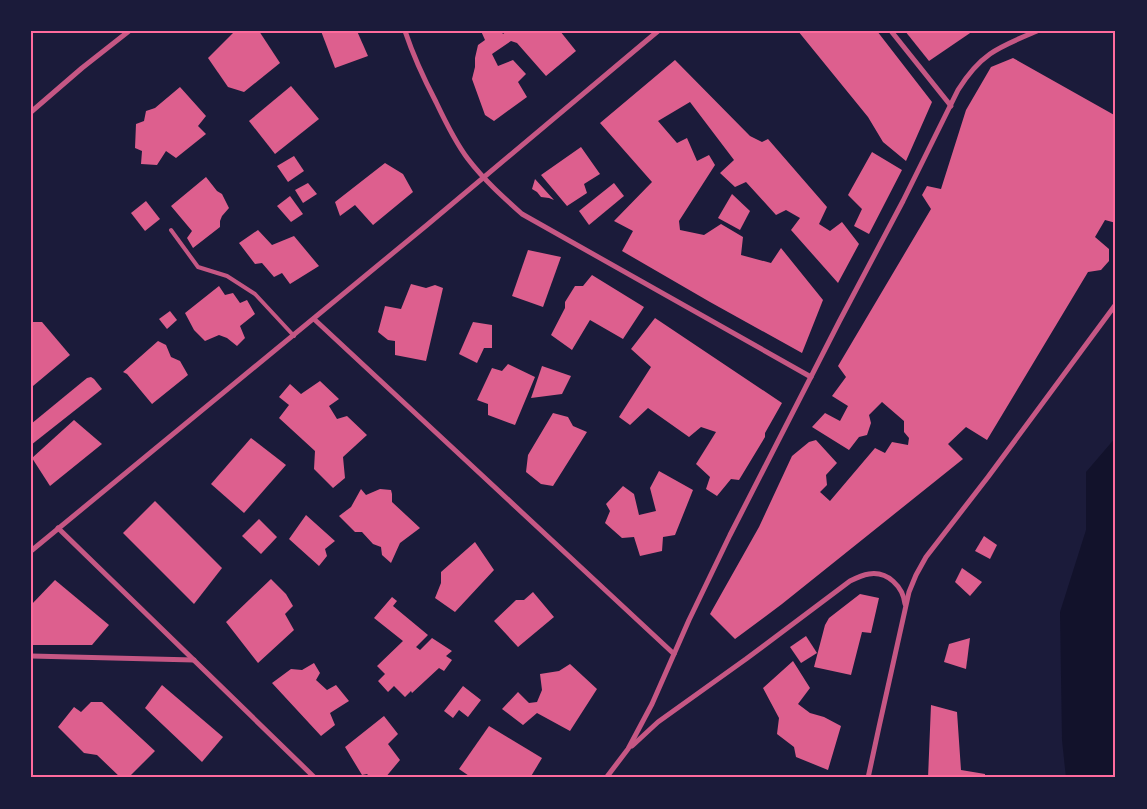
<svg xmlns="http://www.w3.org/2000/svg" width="1147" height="809" font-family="'Alegreya Sans',sans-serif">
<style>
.water{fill:#12122b}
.building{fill:#dd5f8e}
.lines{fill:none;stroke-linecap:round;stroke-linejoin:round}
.service{stroke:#c65784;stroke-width:4}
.minor{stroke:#c65784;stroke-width:5}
.neatline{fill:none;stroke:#ff6b9d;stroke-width:2}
</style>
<rect width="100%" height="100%" fill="#1b1b3a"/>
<!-- water -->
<polygon class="water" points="1116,437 1116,778 1066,778 1062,740 1060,612 1086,530 1086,472"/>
<!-- building -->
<g class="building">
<polygon points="235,31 259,31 280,63 244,92 228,87 208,58"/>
<polygon points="321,31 357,31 368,56 335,68"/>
<polygon points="481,31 501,31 503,34 507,31 560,31 576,51 546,76 517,43 511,41 492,54 498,66 513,60 526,74 518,82 527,97 494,121 485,115 472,79 475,67 475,58 478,45 485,40"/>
<polygon points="798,31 877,31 932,102 906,161 883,142 868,117"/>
<polygon points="905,31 973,31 929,61"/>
<polygon points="1013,58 1116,116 1116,223 1105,220 1095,237 1109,249 1109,261 1101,270 1088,272 987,440 966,427 948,444 963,459 782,604 735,639 710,614 759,527 792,456 809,442 816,440 837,463 826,475 827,485 820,492 830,501 875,448 885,453 892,442 908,445 909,438 904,432 904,421 882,402 869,415 871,423 867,435 859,437 849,450 812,427 825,413 840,421 848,406 832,396 846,377 838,366 931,209 922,195 927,186 941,189 966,110 991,67"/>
<polygon points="675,60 750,136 762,142 768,139 827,207 819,224 830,231 842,222 859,244 838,283 791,230 800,218 786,210 776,215 746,182 735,187 720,173 734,160 690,102 658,121 677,143 687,138 697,161 709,155 715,165 679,221 680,230 704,235 721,224 743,237 741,255 771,263 781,248 823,300 802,353 710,302 622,251 633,231 614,221 652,182 600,123"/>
<polygon points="291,86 319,119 275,154 249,121"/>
<polygon points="180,87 206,116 198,126 206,134 176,158 166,151 157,165 141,164 142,151 135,148 136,124 144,121 146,111 155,108"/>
<polygon points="581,147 600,174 584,184 587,193 567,206 541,175"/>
<polygon points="872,152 902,170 869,234 854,226 862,209 848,195"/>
<polygon points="294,156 304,171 288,182 277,166"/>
<polygon points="385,163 403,174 413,192 373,225 355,205 340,216 335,202"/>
<polygon points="206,177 217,191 222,194 229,208 222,216 220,221 220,227 193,248 187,238 192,231 171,206"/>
<polygon points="535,179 554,200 549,198 541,197 537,192 532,189"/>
<polygon points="308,183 317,194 303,203 295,190"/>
<polygon points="614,183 624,196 589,225 579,211"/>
<polygon points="732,194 750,211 740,230 718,218"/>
<polygon points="290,196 303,214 291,222 277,206"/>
<polygon points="146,201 160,219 145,231 131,213"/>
<polygon points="258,230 272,245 294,236 319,266 290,284 282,273 274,277 262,263 255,264 239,243"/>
<polygon points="528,250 561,257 543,307 512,296"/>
<polygon points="592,275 644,307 623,339 590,320 572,350 551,335 565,308 565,302 575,286 583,286"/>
<polygon points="411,284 426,288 435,285 443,288 426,361 395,355 395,341 388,340 378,332 385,306 401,309"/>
<polygon points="219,286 225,295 233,293 240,303 247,300 255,314 240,326 245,338 237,346 227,338 219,335 205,341 194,330 185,313"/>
<polygon points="170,311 177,320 167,329 159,319"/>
<polygon points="655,318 782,403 765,433 765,437 739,480 731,479 717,496 706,489 710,477 696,464 716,432 701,427 689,437 648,408 630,425 619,417 651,367 631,349"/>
<polygon points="31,322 42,322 70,355 33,386 31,383"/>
<polygon points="473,322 492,325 492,348 484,348 477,363 459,354"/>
<polygon points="158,341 166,345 171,357 180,361 188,375 152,404 127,374 123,372"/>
<polygon points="508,364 535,377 515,425 488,415 488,404 477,400 492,368 502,371"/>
<polygon points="542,366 571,376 562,394 531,398"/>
<polygon points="91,377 94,379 102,389 31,445 31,424 87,378"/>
<polygon points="320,381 339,399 329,406 337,419 347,416 367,435 343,457 345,478 333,488 314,469 315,451 279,418 289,405 279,397 290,384 301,394"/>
<polygon points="553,413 568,417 573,426 587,432 553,486 541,484 526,472 528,455"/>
<polygon points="74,420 102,444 50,486 32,458"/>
<polygon points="251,438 286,465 244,513 211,484"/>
<polygon points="659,471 693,490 675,535 663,537 662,551 640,556 634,537 622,538 605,523 610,511 606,504 623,486 634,494 639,515 656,511 650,488"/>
<polygon points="361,489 366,495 380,489 391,490 392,494 392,502 420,528 400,543 391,563 382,555 381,547 373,544 362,532 355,532 339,516 351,507"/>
<polygon points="155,501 222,568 194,604 123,533"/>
<polygon points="306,515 335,541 325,549 327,556 319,566 289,539"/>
<polygon points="259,519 277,537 261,554 242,536"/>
<polygon points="984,536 997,545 990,559 975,551"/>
<polygon points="475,542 494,570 455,612 435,598 441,583 441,572"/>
<polygon points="962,568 982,582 970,596 955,582"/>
<polygon points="271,579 286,594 293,606 285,614 294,630 258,663 226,622"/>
<polygon points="55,580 109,625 92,645 31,645 31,605"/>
<polygon points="533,592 554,617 518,647 494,621 516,600 524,600"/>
<polygon points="860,594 879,598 871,633 862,632 851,675 814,667 825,625 829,618"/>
<polygon points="392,597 397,601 393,606 428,635 416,647 420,650 432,638 452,651 446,656 452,660 444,671 439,668 412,693 411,691 405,697 394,686 388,692 378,681 385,674 377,666 403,641 374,618"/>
<polygon points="806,636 817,653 801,663 790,647"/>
<polygon points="970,638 966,669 944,662 949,644"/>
<polygon points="793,661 810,688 798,704 810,713 824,717 841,726 828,770 796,757 794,747 777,734 779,718 763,688"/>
<polygon points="314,663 320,673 316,680 327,690 336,685 349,701 330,713 335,725 321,736 272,683 291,669 302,670"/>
<polygon points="570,664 597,689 570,731 537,713 523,725 502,709 518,692 529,703 537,702 542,690 540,674 559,671"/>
<polygon points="162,685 223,737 202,762 145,708"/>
<polygon points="463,686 481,700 468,717 459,710 453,718 444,711"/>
<polygon points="91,702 102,702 155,751 128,778 121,778 97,755 84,753 58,727 74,707 81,712"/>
<polygon points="931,705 957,712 961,770 985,774 985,778 928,778"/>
<polygon points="384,716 398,734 388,744 400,760 385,778 371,778 367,774 362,775 345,747"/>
<polygon points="489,726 542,758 530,778 472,778 459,769"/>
</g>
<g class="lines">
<!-- service -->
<polyline class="service" points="171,230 198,267 227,276 255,294 294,336"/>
<!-- minor -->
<g class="minor">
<path d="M 405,31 C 413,55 424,79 436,102 C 445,121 455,142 468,159 C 484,180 503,197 522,214 L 811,377"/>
<polyline points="891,31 951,106"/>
<polyline points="31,112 82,68 129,31"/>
<polyline points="314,319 674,654"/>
<polyline points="58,528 315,778"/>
<polyline points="31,551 427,225 658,31"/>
<polyline points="31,656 194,660"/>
<path d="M 632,746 L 658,722 L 746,659 L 850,581 C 856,578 862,575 869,574 C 888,571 903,587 905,604"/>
<path d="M 606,778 L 628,749 L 652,704 L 689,620 L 730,535 L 839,322 L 903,201 L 958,90 C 981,53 999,47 1037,31"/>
<polyline points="868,778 879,727 909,592 916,575 926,557 988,477 1116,304"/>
</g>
</g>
<!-- border -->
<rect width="1147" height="809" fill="none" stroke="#1b1b3a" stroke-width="65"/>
<rect x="32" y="32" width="1082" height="744" class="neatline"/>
</svg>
